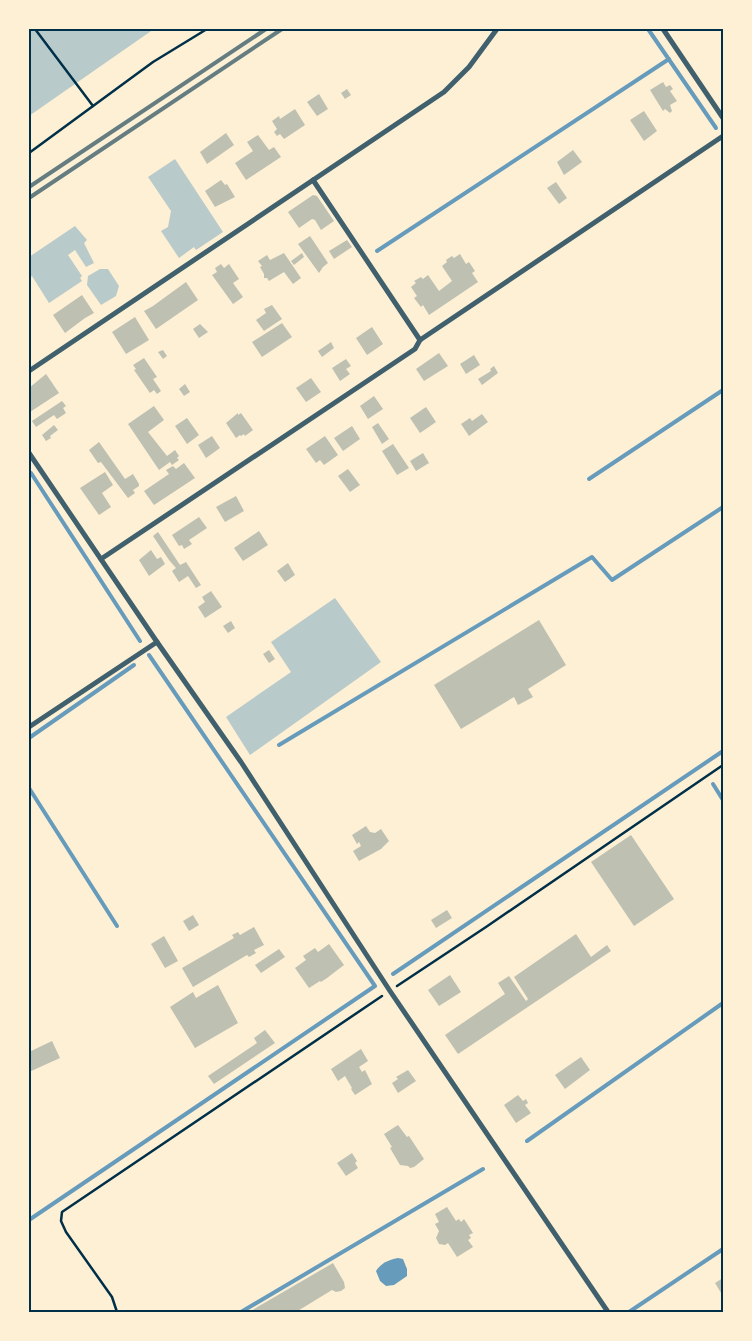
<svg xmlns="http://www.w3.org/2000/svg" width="752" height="1341" font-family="Ubuntu,sans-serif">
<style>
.green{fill:#b9caca}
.water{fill:#669bbc}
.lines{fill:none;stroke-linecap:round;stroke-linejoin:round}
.stream{stroke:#669bbc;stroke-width:4}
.building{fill:#bec0b2}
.path{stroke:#003049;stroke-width:2.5}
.minor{stroke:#3f606c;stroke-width:5}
.rail{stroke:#657d81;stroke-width:4}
.neatline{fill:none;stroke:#003049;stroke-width:2}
</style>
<rect width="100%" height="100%" fill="#fdf0d5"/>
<!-- green -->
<g class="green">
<polygon points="29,29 154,29 29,116"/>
<polygon points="175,159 223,232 196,250 194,247 179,258 161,231 168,227 171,211 148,177"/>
<polygon points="75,226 87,240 84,243 94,263 86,267 75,250 68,255 82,276 80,278 82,281 49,303 32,276 29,278 29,257"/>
<polygon points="100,269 108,269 119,286 116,296 101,305 87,285 88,276"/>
<polygon points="335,598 381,662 250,755 226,717 291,672 271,642"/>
</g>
<!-- water -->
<path class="water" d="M 398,1258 L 403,1259 L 407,1269 L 407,1276 L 394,1285 L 386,1286 L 380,1281 L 376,1271 C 381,1263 388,1260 398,1258 Z"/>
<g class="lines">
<!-- stream -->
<g class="stream">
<polyline points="648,29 716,128"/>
<polyline points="377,251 669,59"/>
<polyline points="29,474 31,473 140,641"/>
<polyline points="589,479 723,390"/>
<polyline points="29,738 134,665"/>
<polyline points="279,745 592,557 612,580 723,507"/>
<polyline points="713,784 723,800"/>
<polyline points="29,788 117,926"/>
<polyline points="393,974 723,751"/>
<polyline points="527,1141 723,1003"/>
<polyline points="29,1220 375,986 149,655"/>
<polyline points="241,1312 483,1169"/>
<polyline points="629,1312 723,1249"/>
</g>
</g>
<!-- building -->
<g class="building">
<polygon points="663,82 666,87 670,85 673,89 670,91 677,101 670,105 672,111 670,113 665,109 663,111 650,90"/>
<polygon points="347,89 351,95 345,99 341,93"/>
<polygon points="319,94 328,109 317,116 307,102"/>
<polygon points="295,109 305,125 284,139 280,134 277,136 274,132 277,129 272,121 279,116 280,119"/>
<polygon points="644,111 657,131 644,141 630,120"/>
<polygon points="226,133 234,145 207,164 200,152"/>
<polygon points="258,135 269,150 274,147 281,157 246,180 235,163 253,151 247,142"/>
<polygon points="573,150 582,162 564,175 557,162"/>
<polygon points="221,180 225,185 227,184 235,197 215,207 205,191"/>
<polygon points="556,182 567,198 559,204 547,188"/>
<polygon points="313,195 317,196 334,221 321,230 315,220 312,219 299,228 288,212"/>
<polygon points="310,236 328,263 323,267 319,273 298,244"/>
<polygon points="347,240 352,247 334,259 329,251"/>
<polygon points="284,253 301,278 293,284 284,272 269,281 267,278 264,278 264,274 260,267 262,266 258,261 267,255 270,260"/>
<polygon points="302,253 304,257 294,265 291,261"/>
<polygon points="460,254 466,264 469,262 475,271 472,273 478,282 429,315 423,305 421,307 414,298 417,296 411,287 416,283 414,281 421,277 423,279 428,275 439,291 452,281 442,266 447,262 446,260 452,256 454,258"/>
<polygon points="221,264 224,268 229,264 239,279 233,283 243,297 233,304 212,275 217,272 215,268"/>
<polygon points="186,282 198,300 156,329 144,311 153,306"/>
<polygon points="82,295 94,313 85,318 65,333 53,315"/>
<polygon points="272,305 282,319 264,331 256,320 266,313 264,309"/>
<polygon points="135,317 149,340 126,354 112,332"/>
<polygon points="282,323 292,337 262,357 252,342"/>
<polygon points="200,324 208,332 199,338 193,329"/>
<polygon points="372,327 383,344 367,355 356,338"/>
<polygon points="331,342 334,348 322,357 318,351"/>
<polygon points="163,350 167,356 163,359 158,352"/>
<polygon points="439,353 448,366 424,381 416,369"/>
<polygon points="474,355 480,365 466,374 460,364"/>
<polygon points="144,358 157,377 153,379 161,391 157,394 154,390 150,393 134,370 136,369 133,365"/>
<polygon points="346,359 351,366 346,369 350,374 340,381 332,368"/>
<polygon points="494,366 498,373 482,385 478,379 491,371 490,369"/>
<polygon points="46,374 59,393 30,412 29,388"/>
<polygon points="311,378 321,392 306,402 296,388"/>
<polygon points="185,384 190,392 184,396 179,389"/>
<polygon points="374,396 383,409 368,419 360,406"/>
<polygon points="62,401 66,406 63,408 66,413 57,419 54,415 36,427 32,421"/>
<polygon points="154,406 164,420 148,432 167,456 175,450 179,456 177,458 179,460 172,465 170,462 159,470 128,424"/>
<polygon points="426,407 436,422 420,433 410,418"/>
<polygon points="238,413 238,415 241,413 253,430 245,436 244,434 241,436 240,435 236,438 226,423"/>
<polygon points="482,414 488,422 469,436 461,424 470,418 472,421"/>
<polygon points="187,418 199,435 187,444 175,426"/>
<polygon points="378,423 389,439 382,444 372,427"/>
<polygon points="54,425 58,430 50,436 51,438 46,441 42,435"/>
<polygon points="352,426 360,439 343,451 334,438"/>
<polygon points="212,436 220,448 206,458 198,445"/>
<polygon points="325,436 338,455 324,465 320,460 316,463 306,449"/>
<polygon points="99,442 125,479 133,474 139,484 139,486 133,490 135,493 128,498 101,462 98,463 89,450"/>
<polygon points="393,444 409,468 397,475 382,451"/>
<polygon points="423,453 429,463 416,471 410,461"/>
<polygon points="184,463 195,478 154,505 144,491 169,474 166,470 173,466 176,469"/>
<polygon points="348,469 360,485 350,492 338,476"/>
<polygon points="105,472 113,485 102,493 111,507 99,515 80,488"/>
<polygon points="236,496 244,511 225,522 216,507"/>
<polygon points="199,517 207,528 189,540 192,544 184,549 182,545 179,546 172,535"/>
<polygon points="259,531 268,545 243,561 234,548"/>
<polygon points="158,532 180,565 186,562 201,585 196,588 188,576 179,582 172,571 176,568 169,560 153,536"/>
<polygon points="151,550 157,559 161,557 165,564 149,576 139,560"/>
<polygon points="288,563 295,575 285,582 277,571"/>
<polygon points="211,591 222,607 205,618 198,607 205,602 202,597"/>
<polygon points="539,620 566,665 528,689 533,697 518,705 514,697 461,729 434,685"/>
<polygon points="231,621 235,628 228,633 223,626"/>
<polygon points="269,650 275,659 269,663 263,654"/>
<polygon points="366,826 370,832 375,833 381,829 389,841 381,849 359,861 353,851 361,846 359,842 357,844 352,835"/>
<polygon points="631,835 674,899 634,926 591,862"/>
<polygon points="447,910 452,918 436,928 431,920"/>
<polygon points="193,915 199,925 189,931 183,921"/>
<polygon points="254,927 264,945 254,950 256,953 249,957 247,955 193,987 182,968 234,938 232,935 238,932 240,935"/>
<polygon points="576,934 591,957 607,945 611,951 458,1054 445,1035 505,994 498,983 509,976 526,1001 528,999 514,977"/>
<polygon points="164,936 178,961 165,968 151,944"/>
<polygon points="329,944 344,965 327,978 321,982 320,981 309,988 295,968 306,960 303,956 315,948 318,952"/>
<polygon points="279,949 285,957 261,973 255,965"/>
<polygon points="450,975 461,992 439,1006 428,990"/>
<polygon points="218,985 238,1023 195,1048 170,1007 193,992 196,998"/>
<polygon points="265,1030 275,1043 214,1084 208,1076 257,1043 254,1038"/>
<polygon points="52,1041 60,1058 29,1072 29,1052"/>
<polygon points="361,1049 368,1061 359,1067 362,1072 365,1070 372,1084 355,1095 351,1089 352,1088 345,1076 338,1081 331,1069"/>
<polygon points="581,1057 590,1070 565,1089 555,1075"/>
<polygon points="408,1070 416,1081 398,1093 392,1083 398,1079 396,1077"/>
<polygon points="518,1095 523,1101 526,1099 528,1103 525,1105 531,1113 516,1123 504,1105"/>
<polygon points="398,1125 407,1137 409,1136 424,1159 414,1167 410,1168 408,1166 400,1165 390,1148 392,1147 384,1134"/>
<polygon points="352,1153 357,1161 355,1163 358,1168 346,1176 337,1163"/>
<polygon points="447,1207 456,1221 459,1219 461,1222 464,1219 473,1233 469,1235 471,1238 468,1240 473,1247 457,1257 448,1243 445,1245 439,1244 436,1238 439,1231 435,1224 439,1222 435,1214"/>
<polygon points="333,1263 344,1282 345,1288 341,1291 336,1292 332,1290 296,1312 249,1312"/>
<polygon points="723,1278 723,1296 715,1283"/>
</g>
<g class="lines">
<!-- path -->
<g class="path">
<polyline points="35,29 93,106"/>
<polyline points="29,153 153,62 207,29"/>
<polyline points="397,986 486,927 723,765"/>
<polyline points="117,1312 112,1297 66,1232 61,1221 62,1212 382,996"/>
</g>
<!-- minor -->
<g class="minor">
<polyline points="663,29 723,118"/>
<polyline points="313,180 420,340"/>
<polyline points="29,371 444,92 469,67 497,29"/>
<polyline points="29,453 157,642 241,762 390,991 608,1312"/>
<polyline points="101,559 415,349 420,340 723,136"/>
<polyline points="29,727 157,642"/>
</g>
<!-- rail -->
<g class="rail">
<polyline points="29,187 266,29"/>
<polyline points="29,198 282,29"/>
</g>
</g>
<!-- border -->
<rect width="752" height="1341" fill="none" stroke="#fdf0d5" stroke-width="60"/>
<rect x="30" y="30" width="692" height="1281" class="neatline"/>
</svg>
